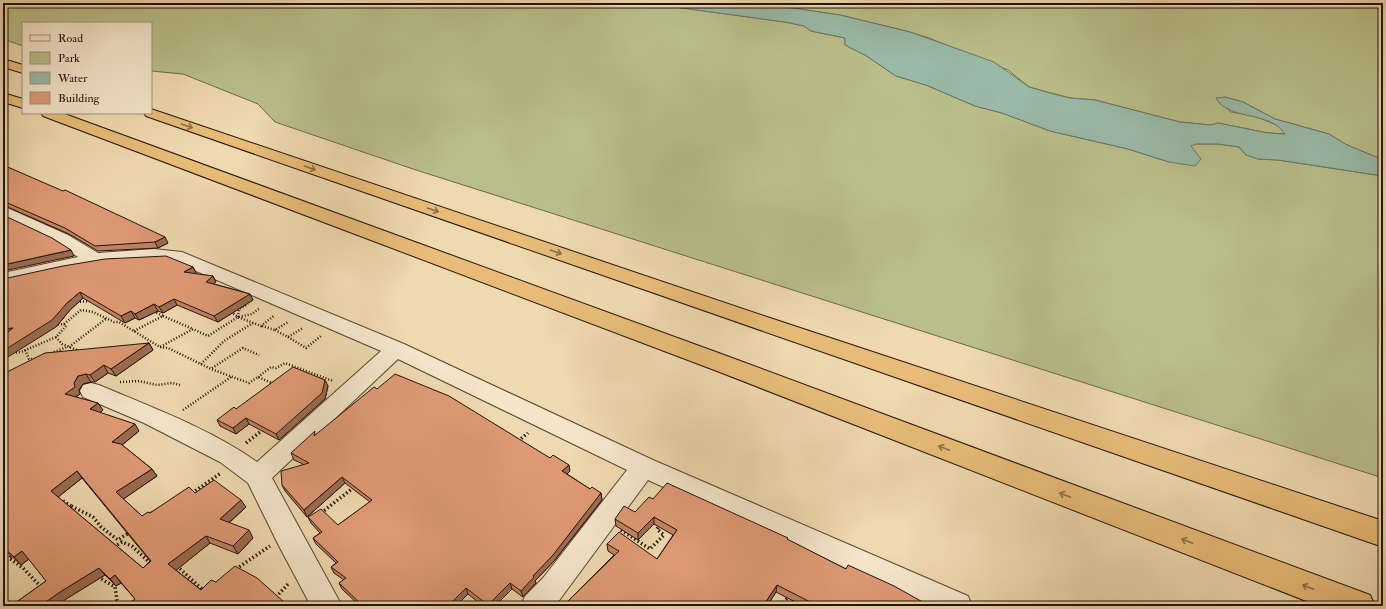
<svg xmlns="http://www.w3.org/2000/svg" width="1386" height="609" font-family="'IM FELL Double Pica',serif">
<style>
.green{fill:#babf8a;stroke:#6e6848}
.water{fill:#9abaa8;stroke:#6a7767}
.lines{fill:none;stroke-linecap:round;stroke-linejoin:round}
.minor-casing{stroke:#554430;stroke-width:2}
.motorway-casing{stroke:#221206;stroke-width:2}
.path-far1{stroke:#221206;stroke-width:2.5;stroke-dasharray:1 2;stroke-linecap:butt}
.path{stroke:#221206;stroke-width:3.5;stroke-dasharray:1.5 2.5;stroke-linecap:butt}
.minor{fill:#f5e6cb;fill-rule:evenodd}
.motorway{fill:#e8bc78;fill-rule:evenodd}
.wall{fill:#c08465;stroke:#221206;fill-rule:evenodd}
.shaded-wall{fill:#9c6c52;stroke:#221206}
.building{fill:#df9a75;stroke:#221206;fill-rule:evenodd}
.oneway{stroke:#8f7045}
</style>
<rect width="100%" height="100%" fill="#efd9af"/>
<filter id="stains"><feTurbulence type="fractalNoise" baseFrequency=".005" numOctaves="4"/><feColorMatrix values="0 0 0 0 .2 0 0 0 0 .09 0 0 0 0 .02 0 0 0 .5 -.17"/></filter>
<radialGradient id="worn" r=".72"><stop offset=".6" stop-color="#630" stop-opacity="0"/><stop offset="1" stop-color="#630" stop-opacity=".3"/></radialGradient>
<!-- green -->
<g class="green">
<polygon points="3,3 646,3 785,22 804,26 811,31 845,38 845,45 865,55 896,76 926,85 975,106 1002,113 1050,131 1128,149 1169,162 1190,146 1196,144 1218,144 1239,147 1246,155 1258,159 1278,160 1383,176 1383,478 413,169 275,122 258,104 183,74 151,71 151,23 23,23 23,46 3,39"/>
<polygon points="758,3 1383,3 1383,160 1345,144 1329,134 1275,119 1243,102 1225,97 1216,99 1231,112 1255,116 1279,126 1285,134 1268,133 1218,123 1211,125 1180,122 1095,100 1070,98 1029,87 1008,70 929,38 910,32 840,15"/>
</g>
<!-- water -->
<path class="water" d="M 646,3 L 758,3 L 840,15 L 910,32 L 994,62 L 1029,87 L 1050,93 L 1070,98 L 1095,100 L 1180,122 L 1211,125 L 1218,123 L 1268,133 L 1285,134 C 1269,110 1228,121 1216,98 L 1225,97 L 1243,102 L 1275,119 L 1329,134 L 1345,144 L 1383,160 L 1383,176 L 1278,160 L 1258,159 L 1246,155 L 1239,147 L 1218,144 L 1196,144 L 1191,146 L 1201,159 L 1195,166 L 1169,162 L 1128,149 L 1050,131 L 1002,113 L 975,106 L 926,85 L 896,76 L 865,55 L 845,45 L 845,38 L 811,31 L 804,26 L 785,22 Z"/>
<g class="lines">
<!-- minor casing -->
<g class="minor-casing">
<path id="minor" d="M 3,206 L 68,235 L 98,253 L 154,249 L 182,252 L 404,344 L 653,460 L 968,596 L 972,606 L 925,606 L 648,480 L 555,606 L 521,606 L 525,596 L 543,578 L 627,470 L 398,359 L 272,478 L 342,606 L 311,606 L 279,546 L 248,483 L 220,462 L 144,423 L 83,397 L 80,391 L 83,385 L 91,383 L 99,385 C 151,407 211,429 257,462 L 381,351 L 173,261 C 115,258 59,272 3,285 L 3,273 L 78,257 L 56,243 L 3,217 Z"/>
</g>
<!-- motorway casing -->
<g class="motorway-casing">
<g id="motorway">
<polygon points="3,59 23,65 23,73 3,67"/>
<polygon points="3,93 23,99 23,108 3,102"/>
<polygon points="151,109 767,317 1383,521 1383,547 146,116 144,113 151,113"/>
<polygon points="41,113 62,113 735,359 1370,595 1375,606 1319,606 717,371 43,116"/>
</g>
</g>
<!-- path-far1 -->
<g class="path-far1">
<polyline points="77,302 90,301"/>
<polyline points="231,312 238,317 261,326 275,315"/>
<polyline points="163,316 193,329"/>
<polyline points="238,317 239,309 248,304"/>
<polyline points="55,325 64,324 81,310 93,312 114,322 119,322 160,347 193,329 208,336 238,317 252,314 260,308"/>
<polyline points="262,326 275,330 288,322"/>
<polyline points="275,330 288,337 303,328"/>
<polyline points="134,331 163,316 153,311"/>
<polyline points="56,337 62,344 77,350"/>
<polyline points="288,337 306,348 321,336"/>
<polyline points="69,347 107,318"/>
<polyline points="160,347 168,348 211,369 249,383 258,377 274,384"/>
<polyline points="25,350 29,359 35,359"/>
<polyline points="54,352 67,347"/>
<polyline points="13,353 21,352 56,337 66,326 64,324"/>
<polyline points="201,364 224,341 253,323"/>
<polyline points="212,368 243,348 259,355"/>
<polyline points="258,377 271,367 276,368 285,363 333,381"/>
<polyline points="120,382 139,381 157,385 172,383 180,385"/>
<polyline points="183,410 231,377"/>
</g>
<!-- path -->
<g class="path">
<polyline points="518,441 528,433"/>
<polyline points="246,443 264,429"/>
<polyline points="192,493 221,473"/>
<polyline points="63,501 71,506"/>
<polyline points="68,508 71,506 93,517 101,527 118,540 130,532"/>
<polyline points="321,513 353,488"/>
<polyline points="621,530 650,549 664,535 657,529 660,525"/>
<polyline points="114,547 122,542 132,546 150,563"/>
<polyline points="14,554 9,558 23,568 42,588"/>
<polyline points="177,566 204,591"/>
<polyline points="236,569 270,546"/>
<polyline points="98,577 115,587 117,600 121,606"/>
<polyline points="276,597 289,583"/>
<polyline points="781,606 789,596"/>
</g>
<!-- minor -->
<use href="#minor" class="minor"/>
<!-- motorway -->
<use href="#motorway" class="motorway"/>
</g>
<!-- wall -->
<g class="wall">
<polygon points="3,165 168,243 158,248 98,251 69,234 3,205"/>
<polygon points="193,267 196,273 195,274 213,276 216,282 214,284 250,294 253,300 218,322 177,305 163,313 158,311 139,320 135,318 125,323 83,298 70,310 56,327 3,279"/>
<path d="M 149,343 L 153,350 L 116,376 L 108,373 L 95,382 L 91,382 L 83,384 L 79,390 L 80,394 L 76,397 L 103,410 L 100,413 L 139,431 L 122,445 L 152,469 L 157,476 L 123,499 L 142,516 L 195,493 L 246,507 L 229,523 L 253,538 L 238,554 L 210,543 L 176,570 L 201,590 L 216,582 L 284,602 L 135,599 L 121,583 L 116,586 L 105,575 L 66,599 L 57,606 L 11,606 L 46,581 L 29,559 L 21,565 L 4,549 L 3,550 L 3,374 ZM 82,478 L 150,561 L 143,568 L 58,497 Z"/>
<polygon points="328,386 325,399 279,440 249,424 236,434 220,426 217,420 236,409"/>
<polygon points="316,434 570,471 567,474 590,489 601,493 602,500 554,561 535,581 536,583 523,597 512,589 495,606 483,606 468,594 456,606 360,606 342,589 339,583 344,580 334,573 331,567 336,563 316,544 313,538 320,533 311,523 308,517 338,525 370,502 345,483 307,517 285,491 282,485 303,464 294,460 291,453"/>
<polygon points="653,499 788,540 846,569 928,606 803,606 776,592 767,606 563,606 614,555 608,551 607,544 657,559 673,535 654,524 638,540 616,526 615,519 635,512"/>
</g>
<!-- shaded-wall -->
<g class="shaded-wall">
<polygon points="165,237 168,243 158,248 155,242"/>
<polygon points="71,250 74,256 3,271 3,265"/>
<polygon points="193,267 196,273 187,278 184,272"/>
<polygon points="213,276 216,282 209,288 206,282"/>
<polygon points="80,292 83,298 70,310 56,327 3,360 3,351 67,303"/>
<polygon points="250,294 253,300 218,322 214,316"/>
<polygon points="174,299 177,305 163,313 159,307"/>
<polygon points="154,304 158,311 139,320 135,314"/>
<polygon points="131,311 135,318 125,323 121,316"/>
<polygon points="13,328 3,336 3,329"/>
<polygon points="149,343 153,350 116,376 111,369"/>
<polygon points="104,365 108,373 95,382 90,375"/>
<polygon points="86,374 91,382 83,384 79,390 80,394 70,401 65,394 74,383 78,376"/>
<polygon points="325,380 328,386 325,399 279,440 276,434"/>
<polygon points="98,403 103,410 95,417 90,409"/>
<polygon points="246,418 249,424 236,434 233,428"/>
<polygon points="135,424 139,431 117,449 112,442"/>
<polygon points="569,465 570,471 563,478 562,471"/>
<polygon points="152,469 157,476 122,500 116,492"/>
<polygon points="77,471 82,478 57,498 51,491"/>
<polygon points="342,477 345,483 307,517 304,510"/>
<polygon points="601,493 602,500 554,561 535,581 536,583 523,597 521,591 533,576"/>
<polygon points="241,500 246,507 225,526 220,519"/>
<polygon points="654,517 654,524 638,540 638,533"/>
<polygon points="249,530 253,538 238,554 233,546"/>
<polygon points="206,536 210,543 174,572 168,564"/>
<polygon points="22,551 29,559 21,565 14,557"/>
<polygon points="99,568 105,575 66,599 57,606 40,606 60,592"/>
<polygon points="115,575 121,583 116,586 110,579"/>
<polygon points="510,583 512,589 495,606 488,606 488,605"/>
<polygon points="777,585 776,592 767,606 763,606"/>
<polygon points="466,588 468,594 456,606 448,606"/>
<polygon points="284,602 286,606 281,606"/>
</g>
<!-- building -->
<g class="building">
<polygon points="3,165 63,191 65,190 165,237 155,242 95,246 65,228 3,201"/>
<polygon points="3,215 52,238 71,250 3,265"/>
<polygon points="166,256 193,267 184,272 213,276 206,282 250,294 214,316 174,299 159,307 154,304 135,314 131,311 121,316 80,292 67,303 52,320 3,351 3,336 13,328 3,329 3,279 63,266 105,259"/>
<path d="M 149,343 L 111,369 L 104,365 L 90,375 L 86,374 L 78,376 L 74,383 L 75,387 L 65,394 L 98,403 L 90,409 L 135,424 L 112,442 L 121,444 L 152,469 L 116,492 L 142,516 L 148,512 L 150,513 L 189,487 L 195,493 L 214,480 L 241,500 L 220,519 L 249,530 L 233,546 L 206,536 L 168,564 L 201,590 L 211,580 L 216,582 L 235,566 L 257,578 L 284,602 L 281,606 L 125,606 L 135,599 L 115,575 L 110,579 L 99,568 L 60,592 L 40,606 L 11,606 L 46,581 L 22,551 L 14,557 L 3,547 L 3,374 L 45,353 ZM 77,471 L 151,561 L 143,568 L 51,491 Z"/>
<polygon points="293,367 325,380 322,393 276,434 246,418 233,428 217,420 234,407 236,409"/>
<polygon points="395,374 449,396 550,458 553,455 569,465 562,471 590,489 592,487 601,493 553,555 533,576 534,577 521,591 510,583 488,605 466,588 448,606 363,606 339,583 346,578 331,567 338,562 313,538 322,532 308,517 321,509 338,525 372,500 342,477 304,510 282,485 281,471 309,463 291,453 315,431 314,436 374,387 377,389"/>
<polygon points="667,483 788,538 787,539 846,569 848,565 894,586 928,605 927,606 818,606 777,585 763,606 563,606 619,551 607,544 619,532 657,559 677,530 654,517 638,533 615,519 624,506 635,512 649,497 653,499"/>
</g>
<!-- one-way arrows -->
<defs><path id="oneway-shaft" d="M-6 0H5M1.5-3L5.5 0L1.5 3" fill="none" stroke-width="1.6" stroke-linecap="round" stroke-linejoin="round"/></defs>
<g class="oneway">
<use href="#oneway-shaft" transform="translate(187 126) rotate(19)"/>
<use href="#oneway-shaft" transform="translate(310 168) rotate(19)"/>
<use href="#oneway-shaft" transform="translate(433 210) rotate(19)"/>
<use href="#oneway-shaft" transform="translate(556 252) rotate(19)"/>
<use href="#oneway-shaft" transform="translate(944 448) rotate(-159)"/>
<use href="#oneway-shaft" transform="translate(1065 495) rotate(-159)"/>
<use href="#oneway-shaft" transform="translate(1187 541) rotate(-159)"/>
<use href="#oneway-shaft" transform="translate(1308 587) rotate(-159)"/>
</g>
<!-- margin -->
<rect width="1386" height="609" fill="none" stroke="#efd9af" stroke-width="16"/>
<rect x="4" y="4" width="1378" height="601" fill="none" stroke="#221206" stroke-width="2"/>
<rect x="8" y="8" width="1370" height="593" fill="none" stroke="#221206"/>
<!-- legend -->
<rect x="22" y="22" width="130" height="92" fill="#f5e6cb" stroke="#a1917c"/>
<rect x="30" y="35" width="20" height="6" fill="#f5e6cb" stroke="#a1917c"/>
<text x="58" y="42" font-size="12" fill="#221206">Road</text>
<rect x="30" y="52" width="20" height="12" fill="#babf8a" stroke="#a1917c"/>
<text x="58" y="62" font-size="12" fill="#221206">Park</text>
<rect x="30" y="72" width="20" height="12" fill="#9abaa8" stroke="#a1917c"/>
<text x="58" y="82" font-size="12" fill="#221206">Water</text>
<rect x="30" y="92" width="20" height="12" fill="#df9a75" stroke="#a1917c"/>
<text x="58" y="102" font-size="12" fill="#221206">Building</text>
<rect width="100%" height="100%" filter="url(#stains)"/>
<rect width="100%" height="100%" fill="url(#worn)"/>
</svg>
